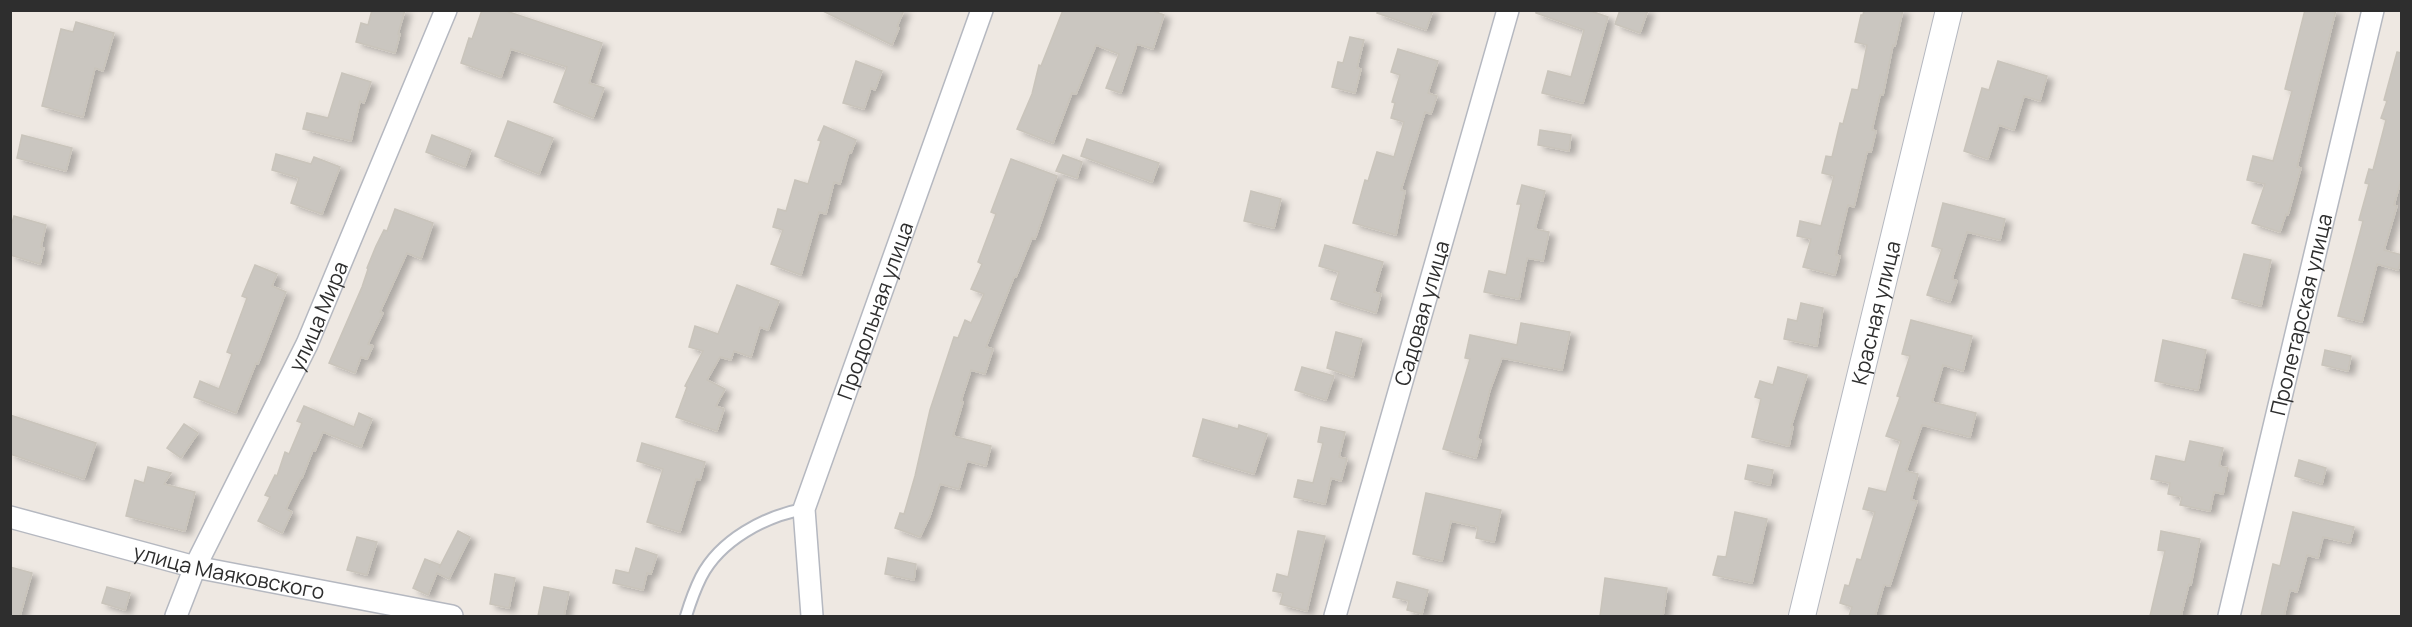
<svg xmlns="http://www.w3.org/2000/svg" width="2412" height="627" font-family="Manrope,sans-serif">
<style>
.building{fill:#cac6c0;stroke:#c9c4bb;stroke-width:1.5;filter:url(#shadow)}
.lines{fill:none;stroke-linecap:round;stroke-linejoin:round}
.service-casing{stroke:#b5b8c0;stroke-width:14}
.minor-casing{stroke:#b5b8c0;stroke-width:24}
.tertiary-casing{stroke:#b5b8c0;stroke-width:28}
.service{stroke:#fff;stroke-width:10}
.minor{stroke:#fff;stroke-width:21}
.tertiary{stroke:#fff;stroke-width:26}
.labels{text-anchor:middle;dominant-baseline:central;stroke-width:4.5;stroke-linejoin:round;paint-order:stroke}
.street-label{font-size:21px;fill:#2e2e2e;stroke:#fff}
</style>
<defs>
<filter id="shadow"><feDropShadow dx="6" dy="4" stdDeviation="3" flood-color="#0004"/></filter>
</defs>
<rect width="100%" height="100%" fill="#eee8e2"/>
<!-- building -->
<g class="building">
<polygon points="372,10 405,10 398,34 400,34 395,53 356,42 361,23 368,25"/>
<polygon points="482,10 503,10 602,43 589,83 604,88 593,118 554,102 567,67 511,49 501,77 461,63 469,38 472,39"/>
<polygon points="821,10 904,10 897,27 899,28 892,45"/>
<polygon points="1063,10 1151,10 1164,15 1153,49 1137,44 1121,93 1106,88 1119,54 1096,45 1076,94 1072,93 1053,143 1017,129 1032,94 1039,65 1041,66"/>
<polygon points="1378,10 1433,10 1426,30 1377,13"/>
<polygon points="1536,10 1588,10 1608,17 1583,103 1542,93 1548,71 1571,77 1584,30 1536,13"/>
<polygon points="1620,10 1648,10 1640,33 1615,24"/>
<polygon points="1864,10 1903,10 1895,46 1893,45 1883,95 1880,95 1872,130 1876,131 1871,152 1867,152 1854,207 1848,205 1836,255 1840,256 1835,275 1803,267 1811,239 1797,236 1800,221 1821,226 1834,176 1822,173 1826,156 1832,157 1840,123 1843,124 1852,89 1858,90 1867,45 1855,42 1861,15 1863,15"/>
<polygon points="2305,10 2336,10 2297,167 2301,168 2288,215 2286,214 2280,232 2252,223 2265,184 2247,180 2253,156 2273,161 2292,91 2285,89"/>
<polygon points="76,22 114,33 103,71 95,68 83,117 42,106 61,29 73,32"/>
<polygon points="1350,37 1364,40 1357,68 1361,69 1355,93 1332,87 1338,62 1343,63"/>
<polygon points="1398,49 1438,61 1428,93 1437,96 1431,114 1425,112 1401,190 1405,191 1396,235 1353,223 1365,180 1368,181 1377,152 1394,157 1404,122 1391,118 1395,103 1392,102 1400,75 1391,72"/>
<polygon points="2397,52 2402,53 2402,177 2394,205 2397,206 2384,250 2402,255 2402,257 2398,270 2377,264 2362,322 2338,316 2363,221 2359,220 2369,184 2365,183 2369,169 2373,170 2386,120 2381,118 2387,101 2384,100"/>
<polygon points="856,61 882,71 875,90 871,88 864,109 843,103"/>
<polygon points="1998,61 2047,76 2040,101 2024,96 2014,130 1999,125 1988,159 1964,151 1982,88 1989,90"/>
<polygon points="342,73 371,82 364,103 360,101 351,141 303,129 307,113 328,118"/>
<polygon points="508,121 553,138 539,174 495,156"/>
<polygon points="824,126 856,140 851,153 849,152 840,184 834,182 826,214 819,212 801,275 771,264 783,230 773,227 778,209 786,211 795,180 808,184 821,141 818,140"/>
<polygon points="1540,130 1571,135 1569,151 1538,145"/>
<polygon points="22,135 72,148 66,171 17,158"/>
<polygon points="432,135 471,150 465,167 426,152"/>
<polygon points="1087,139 1159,163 1152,182 1081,156"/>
<polygon points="276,154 311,164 314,157 340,167 322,214 291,203 299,178 272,170"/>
<polygon points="1063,155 1082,162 1077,178 1056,171"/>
<polygon points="1011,159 1057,176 1035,239 1032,238 1016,277 1014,277 986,347 993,349 985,374 971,370 961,401 963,402 953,436 991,446 986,466 967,461 959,489 940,484 930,516 920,537 895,528 900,513 904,514 915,476 930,410 954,337 958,338 965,320 971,323 984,294 971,289 982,264 978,262 996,214 991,212"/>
<polygon points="1522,185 1545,191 1535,229 1549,232 1543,261 1527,258 1519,299 1484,292 1489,271 1506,275 1521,204 1517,204"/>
<polygon points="1251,191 1281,199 1274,228 1244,221"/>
<polygon points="1943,203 2005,219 2000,240 1967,232 1952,279 1957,281 1950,302 1927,295 1942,249 1932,246"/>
<polygon points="395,209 433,223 421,259 407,253 380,312 383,313 368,344 373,346 367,359 361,357 355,373 329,363 362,287 368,269 367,268 376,246 384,230 387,231"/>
<polygon points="14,216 46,225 41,247 44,248 40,264 10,255 10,222 12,223"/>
<polygon points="1325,245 1383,262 1374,292 1381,294 1376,313 1331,299 1339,272 1319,266"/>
<polygon points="2244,254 2271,260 2261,306 2232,298"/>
<polygon points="255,265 277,274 272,286 286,292 258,364 256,363 236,413 194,397 200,381 219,389 232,354 227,352 247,298 242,296"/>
<polygon points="737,285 779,301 768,330 760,327 751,357 734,351 731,360 720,357 707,380 725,389 716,406 724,409 717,431 676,417 687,387 685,386 703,351 689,347 695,326 718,334"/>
<polygon points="1801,303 1823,308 1817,346 1784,339 1788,319 1797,321"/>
<polygon points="1911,320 1972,336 1963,371 1943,365 1932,402 1976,413 1970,437 1922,425 1906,471 1918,474 1911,500 1917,501 1890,586 1884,585 1875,616 1849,616 1852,607 1840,603 1845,585 1849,586 1857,559 1861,560 1875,512 1863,509 1869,488 1886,492 1901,441 1886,436 1900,397 1897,396 1910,356 1902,354"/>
<polygon points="1521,323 1570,332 1562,370 1502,358 1490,390 1477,439 1481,440 1476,458 1443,449 1470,359 1465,358 1470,335 1517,345"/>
<polygon points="1336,332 1362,339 1353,377 1327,368"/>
<polygon points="2163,340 2206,350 2198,390 2155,381"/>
<polygon points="2325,350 2351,356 2348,371 2322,365"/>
<polygon points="1302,367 1334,376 1326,400 1295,390"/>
<polygon points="1778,367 1807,375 1791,427 1793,427 1789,446 1752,437 1761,399 1755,397 1760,381 1773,385"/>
<polygon points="304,406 354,427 359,413 372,419 361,447 323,432 315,451 313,450 302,478 301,478 286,509 292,512 282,533 258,521 270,497 265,495 275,475 277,476 285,452 289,454 302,423 297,421"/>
<polygon points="10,415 96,443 84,479 10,454"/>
<polygon points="1203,419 1238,429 1239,425 1267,434 1254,474 1193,456"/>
<polygon points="184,424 198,433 181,458 167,448"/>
<polygon points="1321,427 1345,432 1339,457 1347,459 1341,481 1331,478 1325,504 1294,497 1298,480 1313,483 1323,443 1318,442"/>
<polygon points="2190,441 2223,448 2219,466 2228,468 2223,494 2214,492 2210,511 2180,505 2182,497 2168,494 2170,483 2151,479 2156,456 2185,462"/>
<polygon points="642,443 705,462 700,480 696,479 680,532 647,522 663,469 637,461"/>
<polygon points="2299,460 2326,468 2322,484 2295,476"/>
<polygon points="1748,465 1773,470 1770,485 1745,479"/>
<polygon points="148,467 171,473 164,484 195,492 185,531 126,516 135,480 144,483"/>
<polygon points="1426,493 1501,510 1494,542 1476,538 1478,527 1451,521 1442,561 1413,554"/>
<polygon points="1735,512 1767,519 1752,583 1713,575 1718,556 1726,557"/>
<polygon points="2293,512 2354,527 2350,543 2323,537 2318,558 2307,555 2297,592 2290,590 2284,616 2261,616 2273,564 2280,566"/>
<polygon points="458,531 470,537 449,579 437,573 428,595 413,588 425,559 440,565 439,568"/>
<polygon points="1298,531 1325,536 1307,611 1280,604 1283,593 1273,591 1277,574 1288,577"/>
<polygon points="2161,531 2200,539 2191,585 2189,584 2181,616 2150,616 2165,551 2158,550"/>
<polygon points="357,537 377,542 367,575 347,570"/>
<polygon points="636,548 657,555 651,574 647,573 643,590 613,583 616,570 629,573"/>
<polygon points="888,558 916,564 914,580 885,574"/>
<polygon points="10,567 32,573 20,616 10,616"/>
<polygon points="495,574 515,578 509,608 490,604"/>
<polygon points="1605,578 1667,588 1663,616 1600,616"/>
<polygon points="1397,582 1428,590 1422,614 1407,610 1409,601 1393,597"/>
<polygon points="107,587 130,593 125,610 102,603"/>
<polygon points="544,587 569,592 564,616 538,616"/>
</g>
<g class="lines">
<!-- service casing -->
<g class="service-casing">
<path id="service" d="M 686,616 C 690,603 695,589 701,577 C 720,540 765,516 804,509"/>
</g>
<!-- minor casing -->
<g class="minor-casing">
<g id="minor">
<path id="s1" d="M 10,517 L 195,567 L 452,616"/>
<path id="s2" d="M 176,616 L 195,567 L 307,344 L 446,10"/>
<path id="s3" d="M 812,616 L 804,509 L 982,10"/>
<path id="s4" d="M 1335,616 L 1508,10"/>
<path id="s5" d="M 2229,616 L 2373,10"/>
</g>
</g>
<!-- tertiary casing -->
<g class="tertiary-casing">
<g id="tertiary">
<path id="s6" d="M 1802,616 L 1949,10"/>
</g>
</g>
<!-- service -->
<use href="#service" class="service"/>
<!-- minor -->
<use href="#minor" class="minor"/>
<!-- tertiary -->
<use href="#tertiary" class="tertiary"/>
</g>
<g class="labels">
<!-- street labels -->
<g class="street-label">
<text stroke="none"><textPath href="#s3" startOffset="318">Продольная улица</textPath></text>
<text stroke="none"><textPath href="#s4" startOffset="315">Садовая улица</textPath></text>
<text stroke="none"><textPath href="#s6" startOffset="312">Красная улица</textPath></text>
<text stroke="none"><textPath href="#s5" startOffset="310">Пролетарская улица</textPath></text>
<text stroke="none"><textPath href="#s2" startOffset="332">улица Мира</textPath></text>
<text stroke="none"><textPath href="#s1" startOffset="226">улица Маяковского</textPath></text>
</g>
</g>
<!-- border -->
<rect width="2412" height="627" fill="none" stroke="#2e2e2e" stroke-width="24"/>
</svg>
